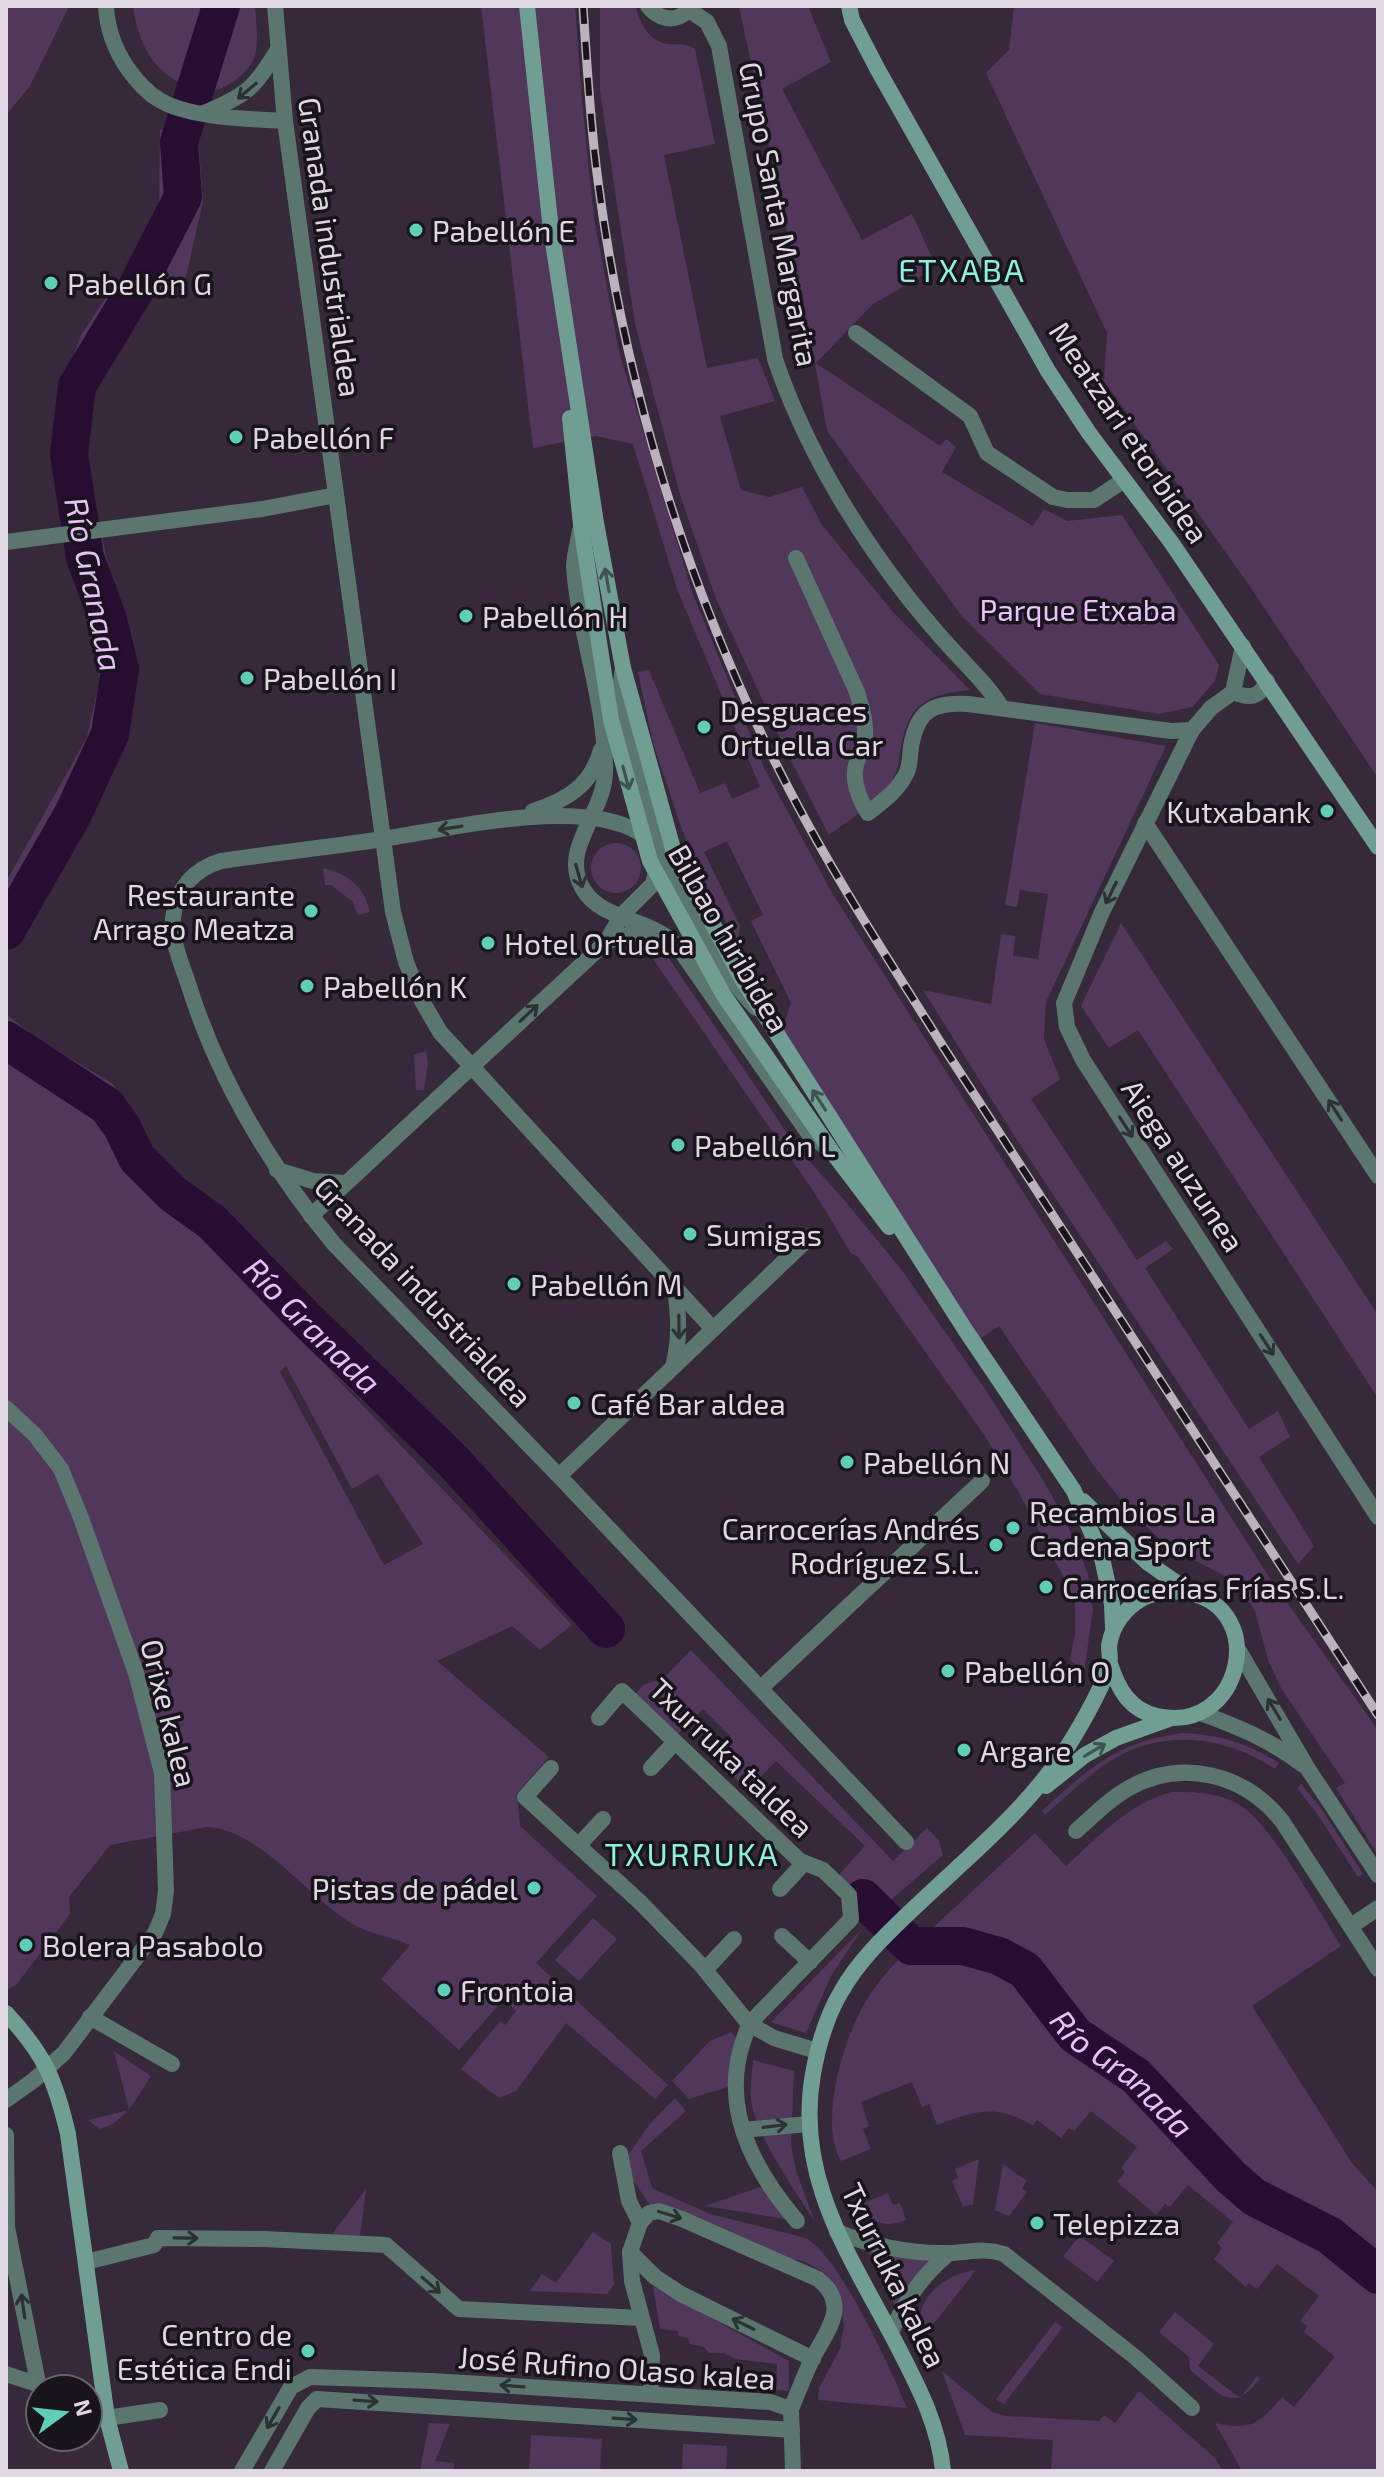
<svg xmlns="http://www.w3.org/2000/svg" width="1384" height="2477" font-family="'Exo 2',sans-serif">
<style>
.green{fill:#51385b;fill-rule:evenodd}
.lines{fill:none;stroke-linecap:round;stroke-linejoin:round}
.river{stroke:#280d32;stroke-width:38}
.street{stroke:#5a766f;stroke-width:16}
.secondary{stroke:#719e93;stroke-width:16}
.rail-casing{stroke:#bbb2be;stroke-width:9}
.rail{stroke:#19141c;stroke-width:6;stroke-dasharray:18;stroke-linecap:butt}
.oneway{stroke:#2c3135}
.oneway2{stroke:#415252}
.poi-dot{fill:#5eceb7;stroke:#19141c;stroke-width:3}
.labels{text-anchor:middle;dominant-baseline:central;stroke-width:7;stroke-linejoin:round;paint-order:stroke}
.street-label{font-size:30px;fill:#dfd7e2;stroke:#19141c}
.poi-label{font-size:30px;fill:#dfd7e2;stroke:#19141c;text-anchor:start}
.park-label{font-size:30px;fill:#e8c2f8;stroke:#19141c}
.neighbourhood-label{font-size:32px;letter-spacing:2px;fill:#8df1db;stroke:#19141c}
.water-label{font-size:32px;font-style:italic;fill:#e7c1f7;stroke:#19141c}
</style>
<rect width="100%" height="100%" fill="#35293a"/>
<!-- green -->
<g class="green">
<polygon points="6,6 69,6 30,86 6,115"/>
<path d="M 133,6 L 255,6 C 256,21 259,40 255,56 C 252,66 240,77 231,83 C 216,93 207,91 190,86 C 153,75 138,42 133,6 Z"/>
<polygon points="481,6 575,6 582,101 594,218 619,352 692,592 764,768 832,893 1271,1580 1378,1730 1378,1855 1336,1788 1345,1783 1281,1688 1268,1660 1255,1611 1242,1592 1227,1577 1167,1546 1130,1511 1094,1466 999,1326 974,1343 779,1037 791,1003 751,921 763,915 727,841 704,852 740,926 738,944 698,873 679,821 653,743 638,672 649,670 700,793 725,783 732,799 760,787 677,589 633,444 596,436 533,448"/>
<path d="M 600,6 L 636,6 C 639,23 650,43 669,44 C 680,45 685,43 695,49 L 715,144 L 664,155 L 707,368 L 758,358 L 775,401 L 720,416 L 741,490 L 769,497 L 802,487 L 822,525 L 893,612 L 970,690 C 927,695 910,702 901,746 C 899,756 899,769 894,777 C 882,801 850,819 829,835 L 785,749 L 716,599 L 681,498 L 635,324 L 600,91 Z"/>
<polygon points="739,6 808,6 831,62 782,89 862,240 912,214 935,264 919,278 873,304 816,363 940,446 946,439 956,447 942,472 1033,526 1044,509 1067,521 1122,515 1219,665 1215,681 1192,707 1159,714 1040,694 961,615 827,431 815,363"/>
<polygon points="1014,6 1378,6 1378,778 1249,585 1104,381 1107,333 986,73 1009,50"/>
<polygon points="160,129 199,147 203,202 182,294 152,296 86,396 80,469 104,545 118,612 133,660 126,732 101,789 6,949 6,882 87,737 99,682 97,656 84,611 58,477 62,388 81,335 159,218"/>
<polygon points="1035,723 1166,746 1046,1002 1044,1039 1060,1079 1031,1099 1137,1260 1166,1241 1173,1249 1145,1268 1249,1429 1278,1411 1290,1437 1259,1457 1314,1546 1298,1564 1015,1137 923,990 991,1004 1001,934 1015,936 1013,956 1038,959 1048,894 1020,890 1017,907 1005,905"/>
<circle cx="616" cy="868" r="25"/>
<path d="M 323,868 C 348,874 364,886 370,912 L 358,915 L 352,901 L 331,885 L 325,885 Z"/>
<polygon points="1121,923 1378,1315 1378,1398 1138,1030 1109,1048 1081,1006"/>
<polygon points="666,954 795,1145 845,1201 901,1269 985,1389 1043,1480 1065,1519 1088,1574 1093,1610 1084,1672 1070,1660 1075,1633 1075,1599 1019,1493 985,1436 858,1257 851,1253 816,1195 651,956"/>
<path d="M 6,1014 L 38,1039 L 113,1084 L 161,1159 L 338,1332 L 606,1629 L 324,1365 L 572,1625 L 540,1650 L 512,1626 L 437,1661 L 549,1757 L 517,1793 L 520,1826 L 597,1896 L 536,1963 L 668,2085 L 655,2099 L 566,2023 L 516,2091 L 499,2098 L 461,2069 L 500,2021 L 505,2025 L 516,2011 L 504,1999 L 459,2050 L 381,1979 L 410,1945 C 392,1937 366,1933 351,1923 C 306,1896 261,1830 207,1827 L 110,1845 L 69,1897 L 70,1914 L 16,1985 L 6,1990 ZM 286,1366 L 352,1489 L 378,1474 L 423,1544 L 384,1565 L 280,1372 Z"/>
<polygon points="426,1051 428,1061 424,1090 416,1090 414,1055"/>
<polygon points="691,1650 893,1861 927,1828 939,1841 943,1855 886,1904 864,1884 853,1892 834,1880 865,1846 776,1761 748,1790 713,1757 731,1737 703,1709 673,1739 631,1700 643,1685 664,1678"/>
<path d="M 1183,1733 C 1219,1734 1249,1744 1279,1763 L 1275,1769 C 1229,1738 1168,1728 1117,1757 C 1091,1772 1068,1795 1045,1815 L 1042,1811 C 1088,1769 1118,1741 1183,1733 Z"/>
<polygon points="1301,1784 1323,1811 1363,1874 1358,1877 1318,1815 1297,1788"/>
<path d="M 1171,1792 C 1194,1792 1218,1792 1238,1804 C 1270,1821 1319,1912 1341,1946 L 1252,2006 L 1352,2163 L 1378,2192 L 1378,2264 L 1333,2229 L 1260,2191 L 1236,2171 L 1139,2069 L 1078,2029 L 1027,1965 L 1001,1950 L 962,1939 L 923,1937 L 1035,1833 L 1066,1866 C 1099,1836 1128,1804 1171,1792 Z"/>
<polygon points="593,1918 617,1939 579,1981 555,1960"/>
<polygon points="862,1929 831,1976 806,2033 771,2022"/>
<path d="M 911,1946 L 963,1946 L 999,1956 L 1025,1970 L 1075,2035 L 1136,2076 L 1231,2177 L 1254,2197 L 1329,2235 L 1377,2273 L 1378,2471 L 1242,2471 L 1215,2423 C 1250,2431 1259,2424 1282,2397 L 1294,2407 L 1335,2357 L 1304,2332 L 1307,2326 L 1300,2321 L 1319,2296 L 1277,2264 L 1257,2289 L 1249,2283 L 1246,2287 L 1214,2259 L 1222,2248 L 1217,2243 L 1233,2222 L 1188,2185 L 1170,2207 L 1165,2204 L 1156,2215 L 1117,2182 L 1125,2172 L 1121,2168 L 1137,2147 L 1091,2111 L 1074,2131 L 1069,2128 L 1061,2138 L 1037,2120 L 1033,2125 C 994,2104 977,2110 937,2125 L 929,2104 L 922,2107 L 912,2082 L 861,2102 L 869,2126 L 863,2129 L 871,2149 L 841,2161 C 819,2124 842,2045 861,2010 C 873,1986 893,1965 911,1946 Z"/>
<polygon points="731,2032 739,2041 731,2086 689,2099 672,2081 710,2041"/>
<path d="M 114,2051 L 151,2076 C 138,2096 124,2124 99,2129 L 88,2120 L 129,2110 Z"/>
<path d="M 753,2060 L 794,2071 L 791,2143 L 796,2171 L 815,2222 C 796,2192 753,2132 751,2098 C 750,2085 752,2072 753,2060 Z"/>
<path d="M 675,2098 L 686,2111 L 641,2151 L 652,2188 L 710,2214 L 806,2238 C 840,2257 891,2370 907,2408 L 818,2400 L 819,2388 L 840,2349 L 844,2325 L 839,2298 L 826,2274 L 804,2261 L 764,2255 L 654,2211 L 633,2180 L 628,2155 L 649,2125 Z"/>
<polygon points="979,2159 973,2204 963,2207 952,2181 958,2178 955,2169"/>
<polygon points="1003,2164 1027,2181 1022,2188 1027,2192 1009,2216 995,2210"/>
<polygon points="768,2184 797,2221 705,2206"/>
<polygon points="366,2189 359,2244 326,2242"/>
<path d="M 888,2193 L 893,2205 L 900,2203 L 906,2220 C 885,2228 872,2224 859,2205 Z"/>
<polygon points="593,2232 611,2244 614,2285 607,2294 530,2291 542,2274 556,2283"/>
<polygon points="1080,2236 1114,2261 1097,2282 1063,2256"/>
<polygon points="863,2242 949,2253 899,2315"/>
<path d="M 976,2270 L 928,2331 L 916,2329 C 921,2295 942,2275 976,2270 Z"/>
<polygon points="653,2286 789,2361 789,2391 776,2390 777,2364 735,2359 724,2353 709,2353 704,2347 690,2344 688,2338 678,2336 678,2331 660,2329"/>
<path d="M 1175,2312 L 1214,2344 L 1198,2366 L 1240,2398 L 1257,2376 L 1260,2379 C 1231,2416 1219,2392 1190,2370 L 1189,2357 L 1159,2332 Z"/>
<polygon points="1055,2322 1063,2327 1004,2404 996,2399"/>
<polygon points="942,2371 992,2412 1005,2416 1099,2421 1104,2415 1115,2423 1139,2391 1215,2458 1223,2471 1051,2471 1053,2440 965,2435"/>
<polygon points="429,2423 450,2424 435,2461 454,2463 454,2471 420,2471"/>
<polygon points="531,2435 602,2439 600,2471 529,2471"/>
<polygon points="683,2444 727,2446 726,2471 682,2471"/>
</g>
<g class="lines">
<!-- river -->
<g class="river">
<polyline points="6,931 73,814 110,734 120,669 108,620 85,557 69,454 77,386 134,292 183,197 179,142 221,6"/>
<path id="s1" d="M 6,1040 L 107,1106 L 122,1127 L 137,1158 L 173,1194 L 212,1222 L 307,1320 L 452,1460 L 606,1629"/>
<path id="s2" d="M 863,1898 L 911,1946 L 963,1946 L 999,1956 L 1025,1970 L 1075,2035 L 1136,2076 L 1231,2177 L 1254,2197 L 1329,2235 L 1378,2275"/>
</g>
<!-- street -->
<g class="street">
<path d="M 106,6 C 107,29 115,50 128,69 C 136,80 146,92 158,99 C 186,118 251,119 285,121"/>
<polyline points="275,6 285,121 393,912 406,962 422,1001 440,1032 713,1329"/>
<path d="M 648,6 C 661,22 679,23 692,6"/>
<path d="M 689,10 L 707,22 L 719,46 L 775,359 C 804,445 854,529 910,600 C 923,616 936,632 950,647 C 968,667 988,685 1002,708"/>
<path d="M 204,113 C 245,96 254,89 277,51"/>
<polyline points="856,333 970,416 987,453 1053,497 1067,500 1094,500 1124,480"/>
<path d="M 580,531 C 578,542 574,556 574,567 C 579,636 607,704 605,773 C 604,814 559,850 583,889 C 600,918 641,918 667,937 C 671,940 676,945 680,950 L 809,1134 L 827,1148"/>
<polyline points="6,542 262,509 336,495"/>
<path d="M 796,558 L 857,692 C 861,706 866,720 865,735 C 864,746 859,755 856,765 C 852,781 860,800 868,813 C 882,802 899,790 907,772 C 910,765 910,755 911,747 C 917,711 932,702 968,704 L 1171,731 L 1192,730"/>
<path d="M 1243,646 L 1233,692 C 1249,699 1260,698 1267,681"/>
<polyline points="1233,692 1211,708 1192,730 1102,912 1064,1003 1067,1027 1083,1060 1378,1517"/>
<path d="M 533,811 C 567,800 591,786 601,750"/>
<polyline points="1145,823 1378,1176"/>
<polyline points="606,942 633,933 655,934"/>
<path d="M 756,1008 C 735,986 719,962 704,935 C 687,904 676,865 649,840 C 597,792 450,829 383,839 C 329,847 275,853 221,861 C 194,869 176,889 173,918 C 171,939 181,963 188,983 C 218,1080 270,1166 334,1244 L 559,1476 L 906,1842"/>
<polyline points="277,1170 313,1181 346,1183"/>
<polyline points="311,1216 606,942 622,915 653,884 658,863 657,836 619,694 623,668"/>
<path d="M 673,1367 C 680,1339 679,1317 675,1289"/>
<polyline points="6,1408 35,1435 61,1469 81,1518 136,1673 162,1773 166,1891 163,1914 155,1933 64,2053 34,2080 6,2100"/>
<polyline points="559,1476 811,1236"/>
<polyline points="1239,1651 1308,1769 1378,1875"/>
<polyline points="761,1688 982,1481"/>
<path d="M 1200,1713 C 1237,1726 1272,1741 1303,1765"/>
<polyline points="599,1718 622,1691 800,1861 823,1870 849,1895 851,1919 749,2024 774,2038 817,2051"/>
<path d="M 551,1768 L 525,1797 L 641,1903 L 701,1965 L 749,2024 C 745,2036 740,2049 738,2061 C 727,2121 760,2178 797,2221"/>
<polyline points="651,1768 675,1742"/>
<path d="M 1076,1831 C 1093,1816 1109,1799 1129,1788 C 1182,1758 1245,1774 1282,1821 L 1378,1969"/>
<polyline points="579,1845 603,1819"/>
<polyline points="780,1889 804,1863"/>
<polyline points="1351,1926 1378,1908"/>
<polyline points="782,1936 810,1962"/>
<polyline points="705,1970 734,1939"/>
<polyline points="90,2017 172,2064"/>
<polyline points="743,2130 808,2124"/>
<polyline points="6,2135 7,2227 38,2383"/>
<polyline points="620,2153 629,2201 640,2223"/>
<path d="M 837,2232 C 873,2246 910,2254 948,2253 C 968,2253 983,2247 1004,2254 L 1135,2357 L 1192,2408"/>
<polyline points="630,2252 655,2277 681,2294 813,2359"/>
<polyline points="86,2262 154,2245 158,2238 264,2239 386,2245 459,2309 641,2318"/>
<path d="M 891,2332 C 908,2297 919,2279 949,2253"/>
<polyline points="6,2374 52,2389"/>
<path d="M 651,2394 L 652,2355 L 632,2281 L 630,2252 L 640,2223 L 649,2213 L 659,2211 L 682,2219 L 818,2279 C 850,2304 828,2330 813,2357 C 805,2374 798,2392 791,2409"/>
<polyline points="88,2409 99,2417 107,2416"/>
<polyline points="107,2418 160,2410"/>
<polyline points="242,2471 291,2387 310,2377 432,2381 770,2402 791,2409 793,2471"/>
<polyline points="272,2471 308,2408 317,2399 792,2430"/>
</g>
<!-- secondary -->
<g class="secondary">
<polyline points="527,6 552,240"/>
<polyline points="849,6 852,20 878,70 1048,371 1089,433 1171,542 1378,847"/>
<polyline points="551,229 596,523 623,668 673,849 742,979 966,1331 1074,1491 1102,1558 1112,1604 1113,1628"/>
<polyline points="570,418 581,525 611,720 650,861 723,994 833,1153 889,1227"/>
<polyline points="1083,1501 1148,1563 1190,1592"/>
<polyline points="1046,1786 1085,1755 1116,1738 1169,1719"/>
<path d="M 6,2013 C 45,2055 55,2079 68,2134 L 107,2418 L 121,2471"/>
<path d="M 943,2471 C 939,2427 920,2390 900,2351 C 854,2261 794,2181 813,2074 C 818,2046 826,2017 841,1992 C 859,1960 886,1935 912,1910 C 963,1861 1021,1815 1062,1755 C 1077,1733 1101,1691 1109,1666 C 1111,1659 1109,1652 1109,1646 C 1112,1625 1125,1608 1143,1598 C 1158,1591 1173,1590 1189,1593 C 1270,1610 1241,1735 1157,1716 C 1129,1710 1118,1688 1110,1664"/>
</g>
<!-- rail casing -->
<g class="rail-casing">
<path id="rail" d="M 583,6 C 587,64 590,123 598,181 C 627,403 698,624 806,821 C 848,898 897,973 944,1048 L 1378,1715"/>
</g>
<!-- rail -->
<use href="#rail" class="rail"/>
</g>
<!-- one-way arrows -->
<defs><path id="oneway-shaft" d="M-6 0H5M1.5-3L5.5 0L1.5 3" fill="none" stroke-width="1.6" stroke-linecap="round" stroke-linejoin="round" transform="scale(2)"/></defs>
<g class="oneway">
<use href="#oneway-shaft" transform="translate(247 91) rotate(140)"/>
<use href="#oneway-shaft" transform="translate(450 828) rotate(171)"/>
<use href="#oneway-shaft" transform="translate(579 876) rotate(74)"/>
<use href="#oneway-shaft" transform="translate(1111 893) rotate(116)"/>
<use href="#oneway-shaft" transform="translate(529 1013) rotate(-43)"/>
<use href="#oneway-shaft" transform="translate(1335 1110) rotate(-123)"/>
<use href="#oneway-shaft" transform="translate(1126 1127) rotate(57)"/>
<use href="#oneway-shaft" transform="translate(679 1327) rotate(89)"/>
<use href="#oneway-shaft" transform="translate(1267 1345) rotate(57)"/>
<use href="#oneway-shaft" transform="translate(1274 1709) rotate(-121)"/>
<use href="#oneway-shaft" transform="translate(775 2126) rotate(-7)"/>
<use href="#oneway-shaft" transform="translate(670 2215) rotate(17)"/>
<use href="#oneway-shaft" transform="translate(186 2238) rotate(1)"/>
<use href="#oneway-shaft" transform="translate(431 2285) rotate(41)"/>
<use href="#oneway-shaft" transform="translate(23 2306) rotate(-98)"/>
<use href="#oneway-shaft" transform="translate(743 2324) rotate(-154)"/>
<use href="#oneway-shaft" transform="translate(512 2386) rotate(-176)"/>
<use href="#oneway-shaft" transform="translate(366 2401) rotate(4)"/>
<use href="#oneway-shaft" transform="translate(273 2418) rotate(120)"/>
<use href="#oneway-shaft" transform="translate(625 2419) rotate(4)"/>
</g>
<g class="oneway2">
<use href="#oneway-shaft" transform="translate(607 580) rotate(-100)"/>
<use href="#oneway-shaft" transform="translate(626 778) rotate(75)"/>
<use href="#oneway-shaft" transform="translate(819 1100) rotate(-123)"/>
<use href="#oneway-shaft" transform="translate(1095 1750) rotate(-31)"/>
</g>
<!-- markers -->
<g class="poi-dot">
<circle cx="416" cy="230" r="8"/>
<circle cx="51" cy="283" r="8"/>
<circle cx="236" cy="437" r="8"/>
<circle cx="466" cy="616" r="8"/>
<circle cx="247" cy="678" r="8"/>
<circle cx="704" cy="727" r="8"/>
<circle cx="1327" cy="811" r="8"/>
<circle cx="311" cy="911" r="8"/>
<circle cx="488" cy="943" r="8"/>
<circle cx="307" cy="986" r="8"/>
<circle cx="678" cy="1145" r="8"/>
<circle cx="690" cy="1234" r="8"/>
<circle cx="514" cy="1284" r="8"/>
<circle cx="574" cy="1403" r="8"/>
<circle cx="847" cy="1462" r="8"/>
<circle cx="1013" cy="1528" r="8"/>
<circle cx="996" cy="1545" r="8"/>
<circle cx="1046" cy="1587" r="8"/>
<circle cx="948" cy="1671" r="8"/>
<circle cx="964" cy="1750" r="8"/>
<circle cx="534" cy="1888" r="8"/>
<circle cx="26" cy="1945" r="8"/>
<circle cx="444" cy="1990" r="8"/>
<circle cx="1037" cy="2223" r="8"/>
<circle cx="308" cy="2351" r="8"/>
</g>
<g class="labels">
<!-- street labels -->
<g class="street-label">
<text transform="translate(780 214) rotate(79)">Grupo Santa Margarita</text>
<text transform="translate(331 247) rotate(82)">Granada industrialdea</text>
<text transform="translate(1130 432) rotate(56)">Meatzari etorbidea</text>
<text transform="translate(730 938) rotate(60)">Bilbao hiribidea</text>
<text transform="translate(1184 1165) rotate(57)">Aiega auzunea</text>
<text transform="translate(424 1291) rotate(47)">Granada industrialdea</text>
<text transform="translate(170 1713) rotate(76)">Orixe kalea</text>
<text transform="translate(732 1757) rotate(44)">Txurruka taldea</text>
<text transform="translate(895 2275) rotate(64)">Txurruka kalea</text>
<text transform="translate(617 2367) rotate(4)">José Rufino Olaso kalea</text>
</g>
<!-- poi labels -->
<g class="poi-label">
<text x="432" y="230">Pabellón E</text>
<text x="67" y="283">Pabellón G</text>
<text x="252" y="437">Pabellón F</text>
<text x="482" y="616">Pabellón H</text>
<text x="263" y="678">Pabellón I</text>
<text x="720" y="710">Desguaces<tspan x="720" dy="34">Ortuella Car</tspan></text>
<text x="1311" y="811" text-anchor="end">Kutxabank</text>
<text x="295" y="894" text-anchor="end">Restaurante<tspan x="295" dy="34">Arrago Meatza</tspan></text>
<text x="504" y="943">Hotel Ortuella</text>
<text x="323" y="986">Pabellón K</text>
<text x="694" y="1145">Pabellón L</text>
<text x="706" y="1234">Sumigas</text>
<text x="530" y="1284">Pabellón M</text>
<text x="590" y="1403">Café Bar aldea</text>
<text x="863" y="1462">Pabellón N</text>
<text x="1029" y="1511">Recambios La<tspan x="1029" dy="34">Cadena Sport</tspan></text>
<text x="980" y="1528" text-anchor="end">Carrocerías Andrés<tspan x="980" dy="34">Rodríguez S.L.</tspan></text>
<text x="1062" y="1587">Carrocerías Frías S.L.</text>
<text x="964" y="1671">Pabellón O</text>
<text x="980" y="1750">Argare</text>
<text x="518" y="1888" text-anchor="end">Pistas de pádel</text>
<text x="42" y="1945">Bolera Pasabolo</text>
<text x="460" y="1990">Frontoia</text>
<text x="1053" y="2223">Telepizza</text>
<text x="292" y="2334" text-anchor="end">Centro de<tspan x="292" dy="34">Estética Endi</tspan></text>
</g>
<!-- park labels -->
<g class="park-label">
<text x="1078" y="609">Parque Etxaba</text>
</g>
<!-- neighbourhood labels -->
<g class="neighbourhood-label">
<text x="962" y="269">ETXABA</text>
<text x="692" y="1853">TXURRUKA</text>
</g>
<!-- water labels -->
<g class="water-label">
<text transform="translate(95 584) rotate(78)">Río Granada</text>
<text stroke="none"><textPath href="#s1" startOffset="424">Río Granada</textPath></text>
<text stroke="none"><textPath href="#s2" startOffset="330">Río Granada</textPath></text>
</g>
</g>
<!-- border -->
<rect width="1384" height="2477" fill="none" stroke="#dfd7e2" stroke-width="16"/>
<!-- north arrow -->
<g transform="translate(64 2413) rotate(75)"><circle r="38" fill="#19141c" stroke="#68626b" stroke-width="2"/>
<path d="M0-6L14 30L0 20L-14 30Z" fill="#5eceb7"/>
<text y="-12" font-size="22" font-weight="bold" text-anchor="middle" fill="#dfd7e2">N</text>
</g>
</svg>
